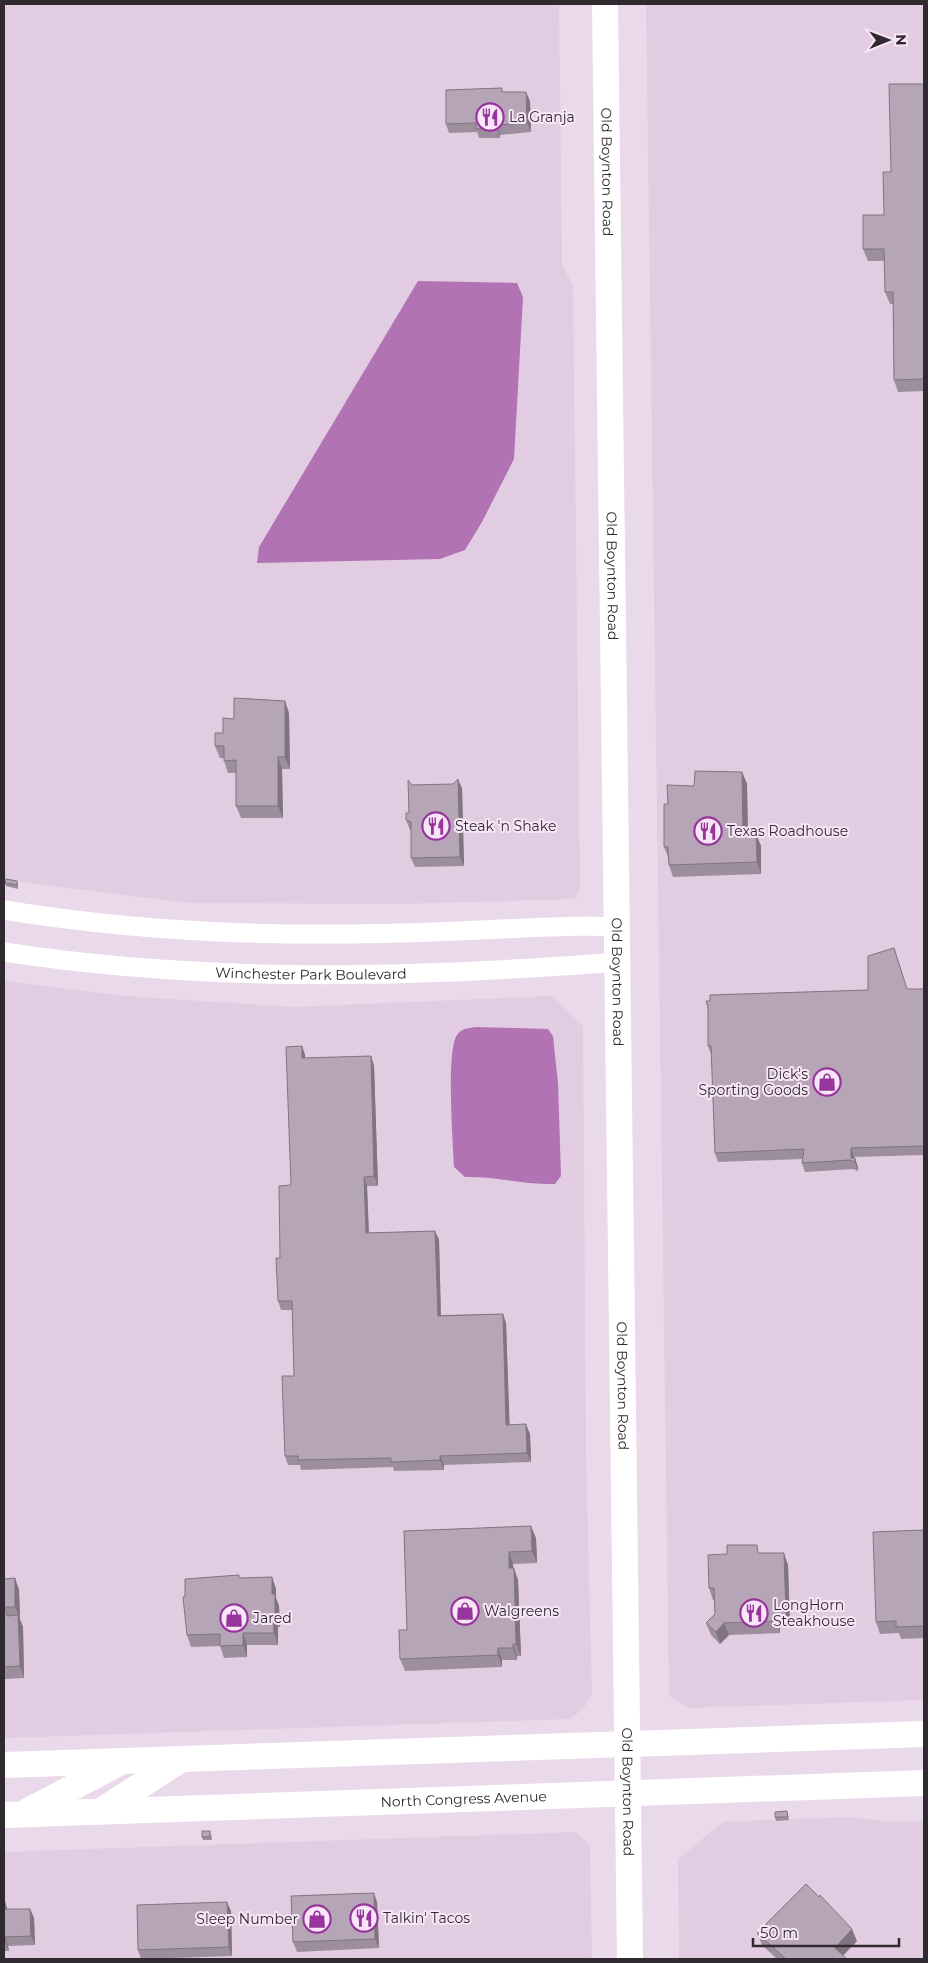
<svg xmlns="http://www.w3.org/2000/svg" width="928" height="1963" font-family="Montserrat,sans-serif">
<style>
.built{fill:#e2cce2}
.water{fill:#b273b4}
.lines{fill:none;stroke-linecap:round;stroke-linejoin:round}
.street{stroke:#fff;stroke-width:19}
.secondary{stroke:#fff;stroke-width:26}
.wall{fill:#9d8e9d}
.shaded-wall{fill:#7f747f}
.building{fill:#b6a5b6;stroke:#7f747f}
.labels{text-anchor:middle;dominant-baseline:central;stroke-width:4;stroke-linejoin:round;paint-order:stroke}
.poi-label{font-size:14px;fill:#302a30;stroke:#f8e6f8;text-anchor:start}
.street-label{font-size:14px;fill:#302a30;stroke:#f8e6f8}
</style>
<rect width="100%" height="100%" fill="#ead9ea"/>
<!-- built -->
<g class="built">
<polygon points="4,4 559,4 562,265 573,285 580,887 575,899 402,904 189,903 4,880"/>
<polygon points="646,4 924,4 924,1700 688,1708 669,1696"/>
<polygon points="4,981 125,996 293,1007 553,996 583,1026 586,1455 592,1695 583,1709 570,1719 4,1738"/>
<polygon points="849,1817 890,1822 924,1821 924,1959 679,1959 678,1859 723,1822"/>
<polygon points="576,1832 590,1846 592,1959 4,1959 4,1852"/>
</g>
<!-- water -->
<g class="water">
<polygon points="418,281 517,283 523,297 514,459 482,522 465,550 440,559 257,563 259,547"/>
<path d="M 477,1027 L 548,1029 L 553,1036 L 558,1083 L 561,1176 L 555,1184 C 525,1185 495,1176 465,1177 L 454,1167 C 453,1143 446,1051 457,1035 C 461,1028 469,1028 477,1027 Z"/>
</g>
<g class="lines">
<!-- street -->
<g class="street">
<path d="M 4,910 C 114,928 226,935 338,934 C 420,934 502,928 584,926 L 617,927"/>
<path id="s1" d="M 4,952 C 207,983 413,978 618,962"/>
</g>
<!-- secondary -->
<g class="secondary">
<path id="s2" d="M 605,4 L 630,1959"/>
<polyline points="4,1765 924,1734"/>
<polyline points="28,1811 117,1764"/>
<polyline points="101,1811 180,1760"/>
<path id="s3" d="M 4,1815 L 924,1783"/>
</g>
</g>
<!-- wall -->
<g class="wall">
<polygon points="924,84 924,391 898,392 894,380 893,304 890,304 885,292 885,261 868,261 863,249 884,215 891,172"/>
<polygon points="503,92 530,101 531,132 500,135 500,138 479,138 477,132 449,133 446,124"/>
<polygon points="289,713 290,769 282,769 283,818 241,818 236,806 236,773 228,773 224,761 224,758 220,758 215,746 223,733 234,719"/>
<polygon points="742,772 747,784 748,834 756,834 761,846 761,874 673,877 669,865 668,857 664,847 668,804 694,786"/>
<polygon points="412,785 462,788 464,866 415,867 411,858 411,830 410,830 406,820 409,813"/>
<polygon points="17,881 18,884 18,889 6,886 5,883"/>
<polygon points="897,958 907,989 924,989 924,1155 854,1157 858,1167 858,1171 853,1169 805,1172 802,1163 802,1159 718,1162 715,1153 712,1056 708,1046 708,1011 707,1005 868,990"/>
<polygon points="302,1046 305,1055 305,1058 371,1056 374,1066 378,1186 367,1186 369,1233 435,1231 439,1240 441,1315 503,1314 506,1323 509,1425 530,1434 531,1462 444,1465 444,1470 394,1471 393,1467 301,1470 300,1465 288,1465 285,1456 294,1376 292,1310 281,1310 278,1301 291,1185"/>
<polygon points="924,1530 924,1638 901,1639 899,1633 880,1634 876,1622"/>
<polygon points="404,1531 536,1538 537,1563 513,1564 513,1568 518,1580 521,1656 517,1656 517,1660 502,1660 502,1667 405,1671 400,1659 407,1630"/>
<polygon points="760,1553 788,1565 790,1627 780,1627 780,1633 729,1635 720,1644 711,1635 706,1623 715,1614 714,1600 713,1600 709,1588"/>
<polygon points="272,1577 276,1589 276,1598 279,1606 280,1627 278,1627 278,1645 247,1645 247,1657 224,1658 220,1646 191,1647 187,1635 185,1597 240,1578"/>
<polygon points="15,1578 19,1590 20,1619 23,1627 24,1678 4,1679 4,1579"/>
<polygon points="787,1811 789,1820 776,1821 775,1817"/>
<polygon points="211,1834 212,1840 203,1840 202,1837"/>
<polygon points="4,1898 7,1909 30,1909 34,1918 35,1945 8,1946 9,1951 4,1951"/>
<polygon points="377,1902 379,1948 297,1952 293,1942"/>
<polygon points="231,1911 232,1956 141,1959 138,1950"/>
<polygon points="757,1933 857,1941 843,1956 847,1959 777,1959 762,1945"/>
</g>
<!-- shaded-wall -->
<g class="shaded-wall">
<polygon points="526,92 530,101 531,132 527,123"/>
<polygon points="497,125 500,135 500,138 497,128"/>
<polygon points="285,701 289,713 290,769 285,757"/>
<polygon points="278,757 282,769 283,818 278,806"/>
<polygon points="742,772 747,784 748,846 743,834"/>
<polygon points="458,779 462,788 464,866 460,857"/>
<polygon points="756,834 761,846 761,874 757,862"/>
<polygon points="302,1046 305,1055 305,1068 302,1058"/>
<polygon points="371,1056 374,1066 378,1186 374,1176"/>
<polygon points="851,1148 854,1157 854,1161 851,1158"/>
<polygon points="855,1158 858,1167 858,1171 855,1162"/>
<polygon points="364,1177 367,1186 369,1242 366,1233"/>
<polygon points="435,1231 439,1240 441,1325 438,1316"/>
<polygon points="503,1314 506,1323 510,1434 506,1425"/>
<polygon points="526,1424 530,1434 531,1462 527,1453"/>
<polygon points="440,1456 444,1465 444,1470 440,1460"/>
<polygon points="531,1526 536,1538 537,1563 532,1551"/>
<polygon points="509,1552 513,1564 514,1580 509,1568"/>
<polygon points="784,1553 788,1565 790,1627 786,1615"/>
<polygon points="514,1568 518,1580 521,1656 516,1644"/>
<polygon points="272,1577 276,1589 276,1598 279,1606 280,1627 275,1615 272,1594"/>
<polygon points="15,1578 19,1590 20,1619 15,1607"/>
<polygon points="18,1615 23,1627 24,1678 20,1666"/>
<polygon points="273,1615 278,1627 278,1645 274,1633"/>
<polygon points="776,1615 780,1627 780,1633 776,1621"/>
<polygon points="724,1623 729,1635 720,1644 716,1632"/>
<polygon points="243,1633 247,1645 247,1657 243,1645"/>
<polygon points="513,1644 517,1656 517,1660 513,1648"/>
<polygon points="498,1648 502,1660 502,1667 498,1655"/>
<polygon points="374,1893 377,1902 379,1948 375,1939"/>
<polygon points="4,1898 7,1908 7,1919 4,1909"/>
<polygon points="227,1902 231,1911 232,1956 229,1947"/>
<polygon points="30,1909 34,1918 35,1945 31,1936"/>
<polygon points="852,1929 857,1941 839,1959 835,1948"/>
<polygon points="5,1937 8,1946 9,1951 5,1942"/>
</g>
<!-- building -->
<g class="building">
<polygon points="889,84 924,84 924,379 894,380 893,292 885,292 884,249 863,249 863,215 884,215 883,172 891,172"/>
<polygon points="502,88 502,92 526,92 527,123 497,125 497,128 476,129 476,123 446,124 446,90"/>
<polygon points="234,698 285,701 285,757 278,757 278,806 236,806 236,760 224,761 224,746 215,746 215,733 223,733 223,718 234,719"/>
<polygon points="695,771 742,772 743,834 756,834 757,862 669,865 668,847 664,847 664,804 668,804 667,785 694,786"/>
<polygon points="458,779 460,857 411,858 411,822 406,820 406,813 409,813 408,780 412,785 453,784"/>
<polygon points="6,879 17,881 17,885 5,883"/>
<polygon points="894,948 907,989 924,989 924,1146 851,1148 851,1158 855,1158 855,1162 850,1160 802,1163 804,1149 715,1153 711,1046 708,1046 708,1005 707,1005 706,1001 710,1001 710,995 868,990 868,956"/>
<polygon points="302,1046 302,1058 371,1056 374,1176 364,1177 366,1233 435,1231 438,1316 503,1314 506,1425 526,1424 527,1453 440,1456 440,1460 391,1462 391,1458 298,1460 298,1456 285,1456 282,1376 294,1376 292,1301 278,1301 276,1258 280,1258 279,1186 291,1185 286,1047"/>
<polygon points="531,1526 532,1551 509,1552 509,1568 514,1568 516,1644 513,1644 513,1648 498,1648 498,1655 400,1659 399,1630 407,1630 404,1531"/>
<polygon points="924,1530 924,1626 896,1627 896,1621 876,1622 873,1532"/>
<polygon points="727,1545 757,1545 758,1553 784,1553 786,1615 776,1615 776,1621 724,1623 716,1632 706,1623 715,1614 714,1588 709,1588 708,1555 727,1554"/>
<polygon points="239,1575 239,1578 272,1577 272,1594 275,1594 275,1615 273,1615 274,1633 243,1633 243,1645 220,1646 220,1634 187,1635 183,1597 185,1597 185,1579"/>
<polygon points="15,1578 15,1607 4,1607 4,1579"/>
<polygon points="4,1611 6,1611 7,1616 18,1615 20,1666 4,1667"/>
<polygon points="787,1811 788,1817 775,1817 775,1812"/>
<rect x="202" y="1831" width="8" height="6"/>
<polygon points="806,1884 819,1897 820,1895 852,1929 835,1948 847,1959 786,1959 757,1933"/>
<polygon points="374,1893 375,1939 293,1942 291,1896"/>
<polygon points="4,1900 4,1909 30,1909 31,1936 5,1937 5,1942 4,1942"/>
<polygon points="227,1902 229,1947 138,1950 137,1905"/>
</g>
<!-- icons -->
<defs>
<g id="restaurant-ring" transform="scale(1.4375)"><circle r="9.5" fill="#f8e6f8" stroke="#97359c" stroke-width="1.5"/><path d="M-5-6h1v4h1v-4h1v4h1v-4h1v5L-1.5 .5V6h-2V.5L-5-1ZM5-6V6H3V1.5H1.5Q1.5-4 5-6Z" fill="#97359c"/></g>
<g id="shop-ring" transform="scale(1.4375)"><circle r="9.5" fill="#f8e6f8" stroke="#97359c" stroke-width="1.5"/><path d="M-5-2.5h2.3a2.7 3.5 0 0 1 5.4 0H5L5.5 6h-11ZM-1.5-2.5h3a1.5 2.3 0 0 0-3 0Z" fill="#97359c"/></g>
</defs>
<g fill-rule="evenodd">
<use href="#restaurant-ring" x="490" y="117"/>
<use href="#restaurant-ring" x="436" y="826"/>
<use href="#restaurant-ring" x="708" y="831"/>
<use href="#shop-ring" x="827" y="1082"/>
<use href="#shop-ring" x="465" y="1611"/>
<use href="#restaurant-ring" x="754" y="1613"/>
<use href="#shop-ring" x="234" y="1618"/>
<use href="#restaurant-ring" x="364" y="1918"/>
<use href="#shop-ring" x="317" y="1919"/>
</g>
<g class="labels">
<!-- poi labels -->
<g class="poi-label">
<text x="509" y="117">La Granja</text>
<text x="455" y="826">Steak 'n Shake</text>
<text x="727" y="831">Texas Roadhouse</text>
<text x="808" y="1074" text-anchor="end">Dick's<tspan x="808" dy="16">Sporting Goods</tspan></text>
<text x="773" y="1605">LongHorn<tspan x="773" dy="16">Steakhouse</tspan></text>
<text x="484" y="1611">Walgreens</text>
<text x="253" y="1618">Jared</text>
<text x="383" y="1918">Talkin' Tacos</text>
<text x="298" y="1919" text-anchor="end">Sleep Number</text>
</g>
<!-- street labels -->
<g class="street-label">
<text stroke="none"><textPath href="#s2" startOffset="168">Old Boynton Road</textPath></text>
<text stroke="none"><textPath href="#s2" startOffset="572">Old Boynton Road</textPath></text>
<text stroke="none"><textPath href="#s1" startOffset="308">Winchester Park Boulevard</textPath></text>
<text stroke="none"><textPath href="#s2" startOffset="978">Old Boynton Road</textPath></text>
<text stroke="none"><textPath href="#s2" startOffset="1382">Old Boynton Road</textPath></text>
<text stroke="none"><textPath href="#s2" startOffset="1788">Old Boynton Road</textPath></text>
<text stroke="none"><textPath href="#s3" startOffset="460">North Congress Avenue</textPath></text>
</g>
</g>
<!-- border -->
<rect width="928" height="1963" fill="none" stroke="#302a30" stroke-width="10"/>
<!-- north arrow -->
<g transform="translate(888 40) rotate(89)" stroke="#f8e6f8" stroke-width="4" paint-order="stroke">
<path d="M0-4L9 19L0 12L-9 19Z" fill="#302a30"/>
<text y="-8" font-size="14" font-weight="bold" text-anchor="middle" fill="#302a30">N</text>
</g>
<!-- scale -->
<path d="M753 1938v8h146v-8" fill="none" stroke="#302a30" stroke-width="2.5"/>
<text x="760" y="1938" font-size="15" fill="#302a30" stroke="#f8e6f8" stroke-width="4" paint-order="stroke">50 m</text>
</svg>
